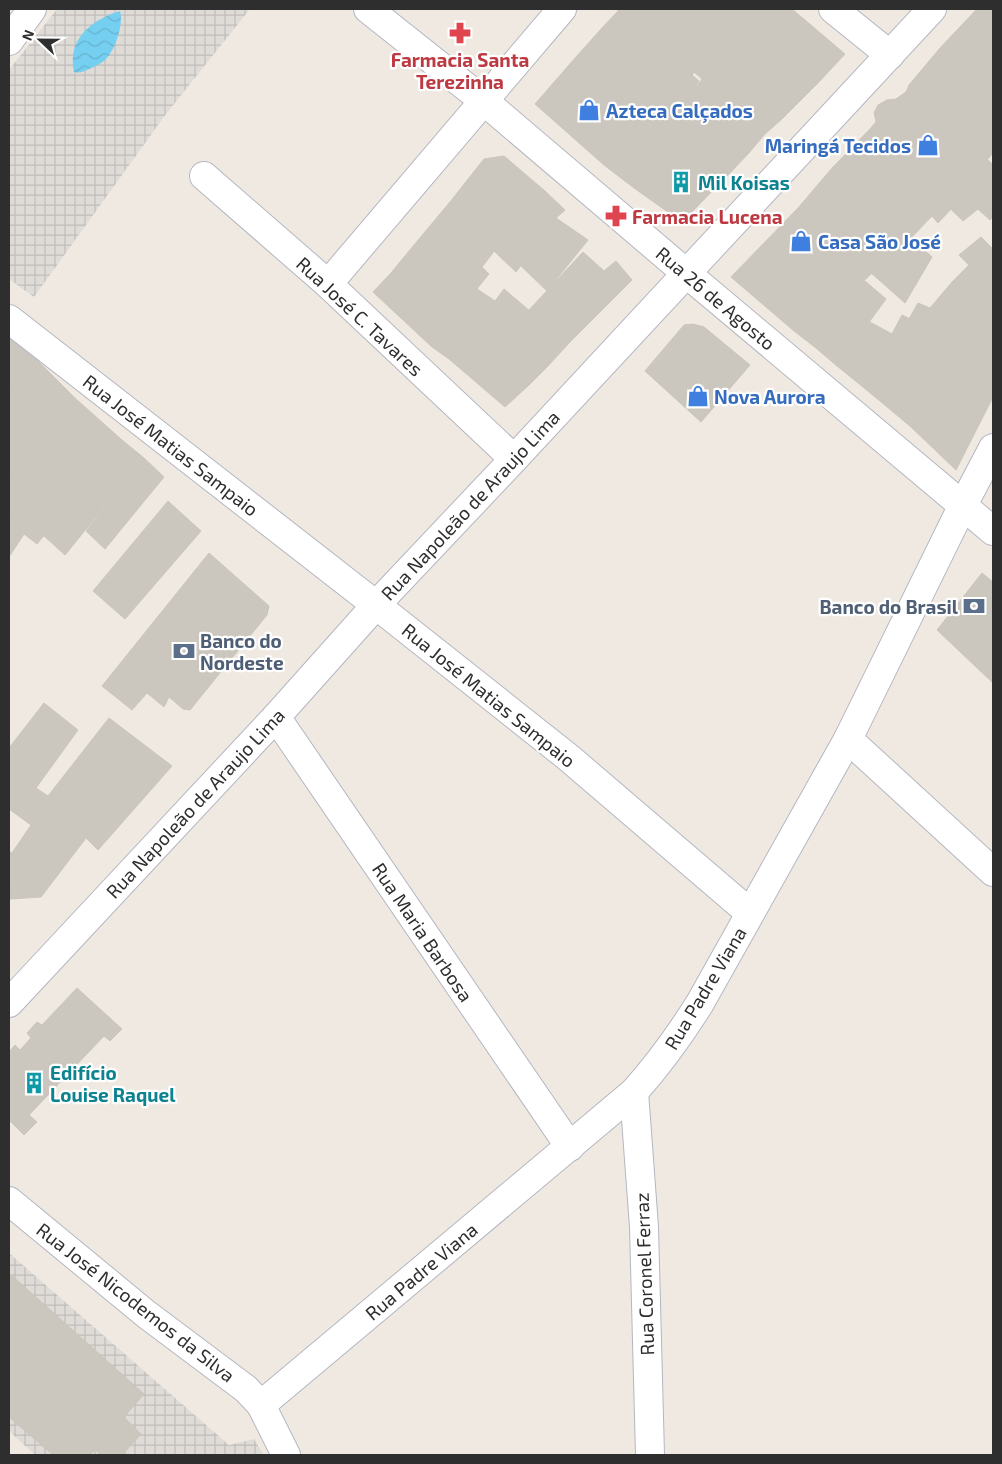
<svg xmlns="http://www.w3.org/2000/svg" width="1002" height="1464" font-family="'Exo 2',sans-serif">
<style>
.plaza{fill:url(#plaza-grid)}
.water{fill:url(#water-waves)}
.building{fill:#cbc7bf;stroke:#cbc5ba}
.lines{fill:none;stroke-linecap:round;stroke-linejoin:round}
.minor-casing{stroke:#b4b7c1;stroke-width:30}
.minor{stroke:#fff;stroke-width:28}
.labels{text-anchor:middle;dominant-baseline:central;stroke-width:4.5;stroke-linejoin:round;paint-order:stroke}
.health-label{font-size:19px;font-weight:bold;fill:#be3a42;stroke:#fff}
.shop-label{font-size:19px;font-weight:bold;fill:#366cbe;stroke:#fff;text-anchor:start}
.culture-label{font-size:19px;font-weight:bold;fill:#0d838f;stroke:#fff;text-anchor:start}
.street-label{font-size:19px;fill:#2e2e2e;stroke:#fff}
.service-label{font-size:19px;font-weight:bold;fill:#4e5e75;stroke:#fff;text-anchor:end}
</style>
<defs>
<pattern id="plaza-grid" width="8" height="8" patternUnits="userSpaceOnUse" patternTransform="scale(1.25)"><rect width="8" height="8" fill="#dfdcd8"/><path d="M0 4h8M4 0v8" fill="none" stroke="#c0bdba"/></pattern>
<pattern id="water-waves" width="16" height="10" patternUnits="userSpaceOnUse" patternTransform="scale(1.25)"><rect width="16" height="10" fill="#75cff0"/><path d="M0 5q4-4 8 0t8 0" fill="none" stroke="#66b2ce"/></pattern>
</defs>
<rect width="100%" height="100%" fill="#efe9e1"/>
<!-- plaza -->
<g class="plaza">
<polygon points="57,9 250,9 166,114 34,297 9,279 9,70"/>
<polygon points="9,1253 229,1445 254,1439 264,1455 35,1455 9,1431"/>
</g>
<!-- water -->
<path class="water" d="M 120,11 C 124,24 115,50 106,59 C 102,63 94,67 89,69 C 83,72 80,73 74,72 C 67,39 91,20 120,11 Z"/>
<!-- building -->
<g class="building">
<polygon points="619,9 665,9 714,51 692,75 618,11"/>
<polygon points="665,9 710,9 692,32"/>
<polygon points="710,9 748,9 714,51 692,32"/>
<polygon points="748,9 771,9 756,29 742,44 729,32"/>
<polygon points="771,9 788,9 765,37 756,29"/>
<polygon points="788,9 792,9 845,54 817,84 765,37"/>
<polygon points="977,9 993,9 993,94 940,48"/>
<polygon points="618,11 699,81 685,102 602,28"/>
<polygon points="602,28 677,94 653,125 576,57"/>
<polygon points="756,29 817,84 802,99 742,44"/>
<polygon points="729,32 802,99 783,118 710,55"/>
<polygon points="940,48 993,94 993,153 987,160 909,85"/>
<polygon points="710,55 783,118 765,134 694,72"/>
<polygon points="576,57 643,116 604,165 535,104"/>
<polygon points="702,79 765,134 748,154 685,102"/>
<polygon points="909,85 993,165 993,217 990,220 978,209 963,221 869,130 876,122 874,113 878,105 887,100 896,99 906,92"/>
<polygon points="677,94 685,102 748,154 728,175 660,116"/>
<polygon points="643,116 653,125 660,116 681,134 634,188 604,165"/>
<polygon points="869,130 951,209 938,223 932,216 911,238 833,167"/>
<polygon points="681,134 728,175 682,222 634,188"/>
<polygon points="504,156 545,191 502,241 450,202 484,159"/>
<polygon points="833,167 932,257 905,303 798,208"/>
<polygon points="545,191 565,210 556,218 516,272 494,251"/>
<polygon points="450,202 502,241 482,267 489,274 466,302 409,251"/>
<polygon points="798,208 872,273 847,297 829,287 794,331 731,277"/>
<polygon points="556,218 588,240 547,291 521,266"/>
<polygon points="981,237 993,249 993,290 959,255"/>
<polygon points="409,251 466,302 449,324 391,273"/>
<polygon points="583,252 604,271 551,329 529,310"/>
<polygon points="616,261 632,280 571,341 551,329 604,271"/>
<polygon points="969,265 993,290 993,323 953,281"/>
<polygon points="391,273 449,324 432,347 373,292"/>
<polygon points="865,281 886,299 837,366 816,348 847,297"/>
<polygon points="953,281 993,323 993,361 909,319 918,303 930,308"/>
<polygon points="829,287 847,297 816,348 794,331"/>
<polygon points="477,289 495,301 449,359 432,347"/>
<polygon points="504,289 551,329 571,341 547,367 484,316"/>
<polygon points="902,315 993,361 993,389 915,352 892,334"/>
<polygon points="484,316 547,367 529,385 469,334"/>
<polygon points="870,322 892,334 863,387 837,366"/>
<polygon points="693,324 704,327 750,365 701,422 645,371 684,325"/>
<polygon points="469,334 529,385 505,407 449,359"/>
<polygon points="892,334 915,352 886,406 863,387"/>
<polygon points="9,337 36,359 9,394"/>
<polygon points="915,352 943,365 911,427 886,406"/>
<polygon points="36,359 76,399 9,481 9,394"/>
<polygon points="943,365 993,389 993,397 956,470 911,427"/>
<polygon points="76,399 94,415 9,516 9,481"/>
<polygon points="94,415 122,440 37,544 24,534 9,557 9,516"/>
<polygon points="122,440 144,458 65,555 43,535"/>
<polygon points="144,458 164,477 105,549 86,531"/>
<polygon points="168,501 201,531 125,619 93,591"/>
<polygon points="209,553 269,606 267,615 190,710 183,709 169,697 164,707 147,693 132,710 102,686"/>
<polygon points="982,573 993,582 993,683 937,630"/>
<polygon points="44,703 78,730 36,788 48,796 109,718 172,766 98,850 86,838 41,897 10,899 9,851 12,853 31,825 9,809 9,748"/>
<polygon points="77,988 122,1029 110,1041 104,1036 29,1115 37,1122 24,1135 9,1120 9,1052 15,1045 20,1050 31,1038 27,1033 37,1022 42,1025"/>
<polygon points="9,1273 144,1394 124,1417 141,1434 122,1455 101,1455 95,1450 90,1455 53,1455 9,1417"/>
</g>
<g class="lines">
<!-- minor casing -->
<g class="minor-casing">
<g id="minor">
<polyline points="368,9 484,101 686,273 993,531"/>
<polyline points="833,9 890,55"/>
<polyline points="9,41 32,9"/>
<polyline points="204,176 328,284 514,459"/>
<polyline points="328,284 562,9"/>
<polyline points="9,319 376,605 569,758 750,913"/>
<polyline points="276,717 570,1147"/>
<polyline points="848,739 993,872"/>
<polyline points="9,1003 276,717 376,605 514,459 932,9"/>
<polyline points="634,1092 644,1227 650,1455"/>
<polyline points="9,1201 146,1314 246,1389 261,1405 286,1455"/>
<path d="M 261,1405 L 634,1092 C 659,1064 680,1035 700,1003 L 848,739 L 963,505 L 993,448"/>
</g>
</g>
<!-- minor -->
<use href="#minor" class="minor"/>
</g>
<!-- icons -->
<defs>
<g id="pharmacy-bare" transform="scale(1.725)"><path d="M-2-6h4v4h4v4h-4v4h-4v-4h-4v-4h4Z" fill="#e0444e" stroke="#fff" stroke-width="2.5" paint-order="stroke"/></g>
<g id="shop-bare" transform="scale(1.725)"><path d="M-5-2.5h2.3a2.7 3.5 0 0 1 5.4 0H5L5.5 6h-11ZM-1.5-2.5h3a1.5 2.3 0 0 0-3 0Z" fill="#3f7fe0" stroke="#fff" stroke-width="2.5" paint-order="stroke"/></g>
<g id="building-bare" transform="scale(1.725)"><path d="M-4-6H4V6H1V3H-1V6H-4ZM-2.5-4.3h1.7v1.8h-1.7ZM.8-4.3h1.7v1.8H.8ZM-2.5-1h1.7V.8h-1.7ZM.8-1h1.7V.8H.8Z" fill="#0f9aa8" stroke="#fff" stroke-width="2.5" paint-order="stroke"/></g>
<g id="bank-bare" transform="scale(1.725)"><path d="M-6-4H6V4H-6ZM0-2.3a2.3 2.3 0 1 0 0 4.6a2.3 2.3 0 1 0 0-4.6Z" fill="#5c6f8a" stroke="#fff" stroke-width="2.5" paint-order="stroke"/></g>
</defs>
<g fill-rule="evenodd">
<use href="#pharmacy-bare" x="460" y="33"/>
<use href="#shop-bare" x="589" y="110"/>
<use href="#shop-bare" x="928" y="145"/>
<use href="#building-bare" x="681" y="182"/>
<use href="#pharmacy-bare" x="616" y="216"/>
<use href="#shop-bare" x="801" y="241"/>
<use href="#shop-bare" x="698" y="396"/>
<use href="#bank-bare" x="974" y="606"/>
<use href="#bank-bare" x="184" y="651"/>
<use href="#building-bare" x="34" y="1083"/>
</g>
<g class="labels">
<!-- health labels -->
<g class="health-label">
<text x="460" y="59">Farmacia Santa<tspan x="460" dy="22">Terezinha</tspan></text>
<text x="632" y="216" text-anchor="start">Farmacia Lucena</text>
</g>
<!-- shop labels -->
<g class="shop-label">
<text x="606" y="110">Azteca Calçados</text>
<text x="911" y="145" text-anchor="end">Maringá Tecidos</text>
<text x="818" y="241">Casa São José</text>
<text x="714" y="396">Nova Aurora</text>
</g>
<!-- culture labels -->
<g class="culture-label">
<text x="698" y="182">Mil Koisas</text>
<text x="50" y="1072">Edifício<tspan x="50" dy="22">Louise Raquel</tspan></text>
</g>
<!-- street labels -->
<g class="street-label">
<text transform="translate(716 298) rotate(40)">Rua 26 de Agosto</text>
<text transform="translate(360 316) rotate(43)">Rua José C. Tavares</text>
<text transform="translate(171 445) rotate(38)">Rua José Matias Sampaio</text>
<text transform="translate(470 505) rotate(-47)">Rua Napoleão de Araujo Lima</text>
<text transform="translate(489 695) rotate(39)">Rua José Matias Sampaio</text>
<text transform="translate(195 803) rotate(-47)">Rua Napoleão de Araujo Lima</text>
<text transform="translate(423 932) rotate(56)">Rua Maria Barbosa</text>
<text transform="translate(705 988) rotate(-59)">Rua Padre Viana</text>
<text transform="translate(421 1271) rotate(-40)">Rua Padre Viana</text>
<text transform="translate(644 1274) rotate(-92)">Rua Coronel Ferraz</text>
<text transform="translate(136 1302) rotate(38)">Rua José Nicodemos da Silva</text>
</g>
<!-- service labels -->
<g class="service-label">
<text x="958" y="606">Banco do Brasil</text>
<text x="200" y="640" text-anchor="start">Banco do<tspan x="200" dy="22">Nordeste</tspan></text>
</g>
</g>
<!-- border -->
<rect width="1002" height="1464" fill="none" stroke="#2e2e2e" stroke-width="20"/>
<!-- north arrow -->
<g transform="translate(40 40) rotate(292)" stroke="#ffffff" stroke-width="4" paint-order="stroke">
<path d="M0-4L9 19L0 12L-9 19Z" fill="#2e2e2e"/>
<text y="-8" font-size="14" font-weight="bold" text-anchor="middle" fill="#2e2e2e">N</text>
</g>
</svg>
